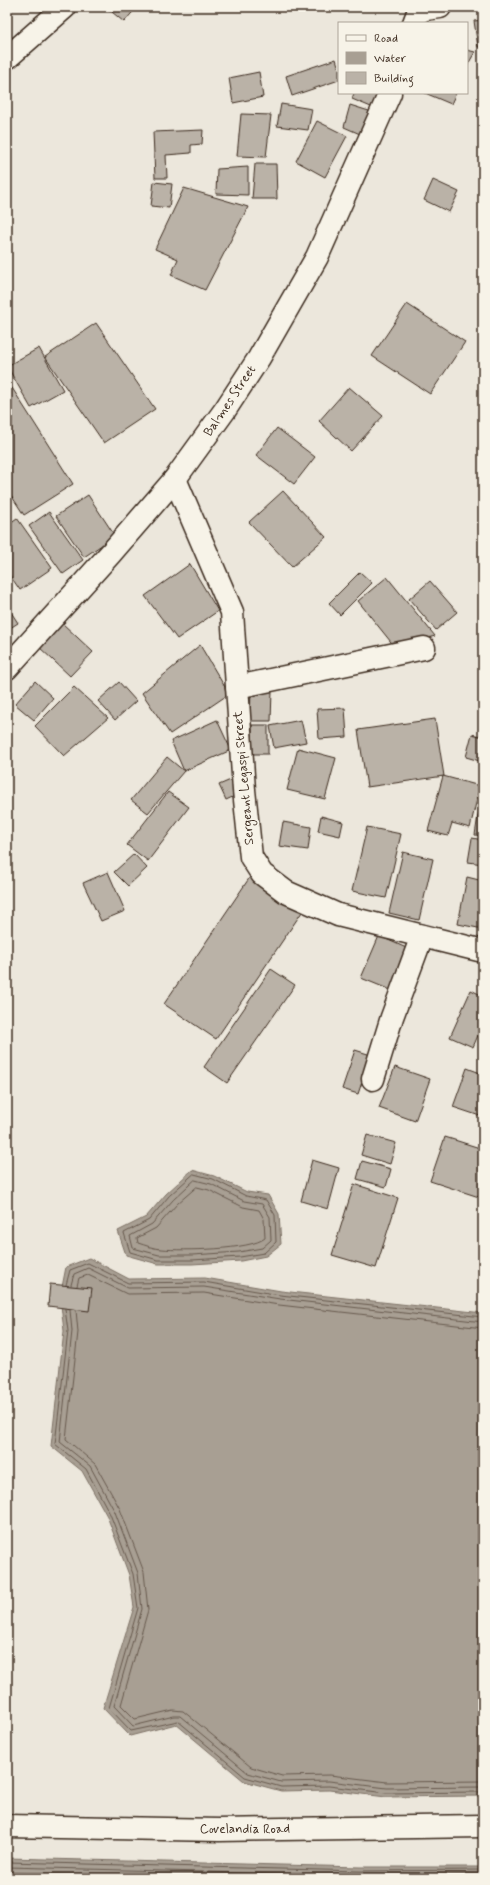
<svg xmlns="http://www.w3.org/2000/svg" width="490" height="1885" font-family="Mynerve,sans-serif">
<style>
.water{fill:#a89f93;stroke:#7c7064}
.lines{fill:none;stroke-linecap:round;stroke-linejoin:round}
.shore{stroke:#67594d;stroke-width:1}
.building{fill:#bab2a7;stroke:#3b2a1e}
.street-casing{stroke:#3b2a1e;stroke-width:25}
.secondary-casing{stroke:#3b2a1e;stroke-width:25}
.street{stroke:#f7f3e8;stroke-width:22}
.secondary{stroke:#f7f3e8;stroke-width:22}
.labels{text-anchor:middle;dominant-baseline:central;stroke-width:4;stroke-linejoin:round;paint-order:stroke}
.street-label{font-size:13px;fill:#3b2a1e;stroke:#f7f3e8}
</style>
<rect width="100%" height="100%" fill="#ece7dc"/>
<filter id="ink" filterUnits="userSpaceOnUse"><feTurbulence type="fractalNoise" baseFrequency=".025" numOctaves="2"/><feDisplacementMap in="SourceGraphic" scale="8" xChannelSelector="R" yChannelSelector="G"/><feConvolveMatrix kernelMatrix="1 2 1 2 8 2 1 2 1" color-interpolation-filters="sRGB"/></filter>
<g filter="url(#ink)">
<!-- water -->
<g class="water">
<polygon points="192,1170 214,1176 247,1192 268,1195 279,1214 281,1244 266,1256 241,1261 192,1264 158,1264 126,1255 118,1231 146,1217 166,1194"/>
<polygon points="89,1258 129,1279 205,1278 281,1291 483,1313 483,1796 386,1797 329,1790 281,1791 244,1781 176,1724 130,1736 103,1708 134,1607 129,1575 107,1516 82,1471 51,1446 64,1331 60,1297 66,1267"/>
<polygon points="7,1858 360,1867 483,1867 483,1878 7,1878"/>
</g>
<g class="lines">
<!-- shore -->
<g class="shore">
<polygon points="194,1174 213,1179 246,1196 266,1200 275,1215 276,1242 264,1253 240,1257 192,1260 158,1260 130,1252 124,1233 149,1220 169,1196"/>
<polygon points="195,1180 211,1184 244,1201 262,1204 270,1217 271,1240 262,1248 239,1252 192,1255 159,1255 133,1248 130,1236 152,1224 173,1200"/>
<path d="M 197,1187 L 209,1190 L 243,1207 L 259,1210 L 264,1219 L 265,1238 C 251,1250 182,1251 162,1249 C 154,1249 145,1245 138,1243 L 137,1238 L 156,1228 L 177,1204 Z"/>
<polyline points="66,1285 70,1270 88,1263 128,1283 204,1282 280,1295 483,1317"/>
<polyline points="71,1285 74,1274 88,1268 128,1288 204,1287 280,1299 483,1322"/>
<polyline points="77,1286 79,1278 88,1275 127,1294 204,1293 279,1305 483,1328"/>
<polyline points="65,1309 68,1331 55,1444 86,1469 110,1514 133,1574 138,1608 109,1708 131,1731 178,1721 245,1777 281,1787 329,1786 386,1793 483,1792"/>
<polyline points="70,1310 72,1331 60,1442 90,1466 115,1512 138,1573 142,1609 114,1706 133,1726 174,1716 180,1716 248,1773 281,1782 329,1781 387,1788 483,1787"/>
<polyline points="76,1310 78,1332 66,1439 95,1464 120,1509 144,1572 148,1610 121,1705 135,1719 173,1710 183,1711 251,1767 282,1776 330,1775 387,1782 483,1781"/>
<polyline points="7,1862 360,1871 483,1870"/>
<polyline points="7,1867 360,1876 483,1875"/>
<polyline points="7,1873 203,1878"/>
</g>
</g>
<!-- building -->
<g class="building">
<polygon points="106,7 137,7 124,22"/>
<polygon points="483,20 483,47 478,47 474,21"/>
<polygon points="467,50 475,52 467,66"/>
<polygon points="336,59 339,69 339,80 292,96 286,76"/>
<polygon points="259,72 263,97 233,103 229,78"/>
<polygon points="354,93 378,93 371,107 352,99"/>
<polygon points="425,93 456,93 451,104"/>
<polygon points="281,104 312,109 308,130 277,126"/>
<polygon points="350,105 372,112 360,134 344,127"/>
<polygon points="241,114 271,115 266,157 237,156"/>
<polygon points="317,121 347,136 325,177 296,161"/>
<polygon points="203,130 202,144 191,145 191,153 166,155 167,178 155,178 153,132"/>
<polygon points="255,164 276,164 277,199 252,199"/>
<polygon points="248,167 248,195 216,194 217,169"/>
<polygon points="433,180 459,192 449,212 424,200"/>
<polygon points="154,182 172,184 169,208 151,206"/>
<polygon points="184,188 248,207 205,290 171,275 178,259 155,249"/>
<polygon points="407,304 465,342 430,394 372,356"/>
<polygon points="96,323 155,409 104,443 45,357"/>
<polygon points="39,348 63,390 31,408 7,366"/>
<polygon points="7,380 73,484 24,515 7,489"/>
<polygon points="349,387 383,416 351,451 319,421"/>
<polygon points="277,428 315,457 294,484 256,455"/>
<polygon points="283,491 326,537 292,567 249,522"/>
<polygon points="88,495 115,536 84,557 56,516"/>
<polygon points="49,512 83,560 63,574 29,526"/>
<polygon points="17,518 52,568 20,590 7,571 7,525"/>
<polygon points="190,564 218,611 177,639 145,596"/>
<polygon points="360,572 372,583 340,615 329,603"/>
<polygon points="387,577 435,636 395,647 358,601"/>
<polygon points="430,581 457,612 436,630 409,599"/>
<polygon points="7,606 18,623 7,630"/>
<polygon points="62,623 93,652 70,676 38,646"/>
<polygon points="200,645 229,694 170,734 142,693"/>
<polygon points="35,681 53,698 34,720 15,704"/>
<polygon points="119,682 136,701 115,720 98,701"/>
<polygon points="74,687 108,718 64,756 35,726"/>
<polygon points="251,691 272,691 271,721 250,721"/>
<polygon points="345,708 347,737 319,739 317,709"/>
<polygon points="435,719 444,776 367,787 358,730"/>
<polygon points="217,720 231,750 184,771 171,741"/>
<polygon points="301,720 306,742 274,748 270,726"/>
<rect x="252" y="725" width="16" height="29"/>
<polygon points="472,734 483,737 483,762 466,757"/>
<polygon points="298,748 336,758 325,799 287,790"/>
<polygon points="167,757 184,771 148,813 131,800"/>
<polygon points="443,776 480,786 470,828 452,823 448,836 428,831"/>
<polygon points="233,779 239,794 226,800 219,785"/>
<polygon points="168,792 189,807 148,861 127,845"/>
<polygon points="481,796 483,797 483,836 475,835"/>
<polygon points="321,816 343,822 340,836 318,831"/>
<polygon points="283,822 311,827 308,850 279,846"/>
<polygon points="367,827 401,834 386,898 352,891"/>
<polygon points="472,838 483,840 483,864 468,862"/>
<polygon points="403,852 433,859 419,920 389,913"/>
<polygon points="134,854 147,868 128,886 114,872"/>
<polygon points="108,872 125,911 101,921 83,883"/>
<polygon points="250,877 302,912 216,1039 164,1004"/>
<polygon points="467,877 483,881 483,929 458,924"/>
<polygon points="379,936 411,950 393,991 361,978"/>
<polygon points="271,969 295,985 227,1083 204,1067"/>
<polygon points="471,990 483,996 483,1024 473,1047 450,1037"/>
<polygon points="355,1050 371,1055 358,1094 342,1089"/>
<polygon points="395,1067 430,1079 415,1121 379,1108"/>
<polygon points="467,1068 483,1074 483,1117 453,1107"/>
<polygon points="367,1135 396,1143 390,1164 361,1155"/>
<polygon points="445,1137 483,1149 482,1198 430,1181"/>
<polygon points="312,1160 339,1168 328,1209 301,1201"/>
<polygon points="362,1161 391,1169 386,1187 357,1179"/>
<polygon points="354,1184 398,1198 376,1268 332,1255"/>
<polygon points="50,1284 92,1288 89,1311 48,1306"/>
</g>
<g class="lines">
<!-- street casing -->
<g class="street-casing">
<g id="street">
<polyline points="419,10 440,7"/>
<polyline points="175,479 232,612 244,790 251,857 262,874 286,892 338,915 483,951"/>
<polyline points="237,687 424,648"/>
<polyline points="373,1079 392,1017 422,936"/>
</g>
</g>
<!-- secondary casing -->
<g class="secondary-casing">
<g id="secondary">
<polyline points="414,23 420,7"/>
<polyline points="7,58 65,7"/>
<polyline points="7,668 111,553 175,479 225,410 259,358 317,257 390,93"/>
<polyline points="7,1826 219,1830 483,1826"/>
</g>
</g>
<!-- street -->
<use href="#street" class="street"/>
<!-- secondary -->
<use href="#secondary" class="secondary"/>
</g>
</g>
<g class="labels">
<!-- street labels -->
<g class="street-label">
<text transform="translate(230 401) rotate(-56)">Balmes Street</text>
<text transform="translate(244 778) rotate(-95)">Sergeant Legaspi Street</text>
<text x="245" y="1829">Covelandia Road</text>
</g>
</g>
<!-- margin -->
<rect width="490" height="1885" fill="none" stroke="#f7f3e8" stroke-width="24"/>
<rect x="12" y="12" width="466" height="1861" fill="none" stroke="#3b2a1e" stroke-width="1.5" filter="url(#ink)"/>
<!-- legend -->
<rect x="338" y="22" width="130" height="72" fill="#f7f3e8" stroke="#aca397"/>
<rect x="346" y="35" width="20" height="6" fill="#f7f3e8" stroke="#aca397"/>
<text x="374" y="42" font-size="12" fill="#3b2a1e">Road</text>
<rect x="346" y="52" width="20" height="12" fill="#a89f93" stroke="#aca397"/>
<text x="374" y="62" font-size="12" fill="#3b2a1e">Water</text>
<rect x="346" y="72" width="20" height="12" fill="#bab2a7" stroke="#aca397"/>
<text x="374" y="82" font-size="12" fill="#3b2a1e">Building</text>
</svg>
